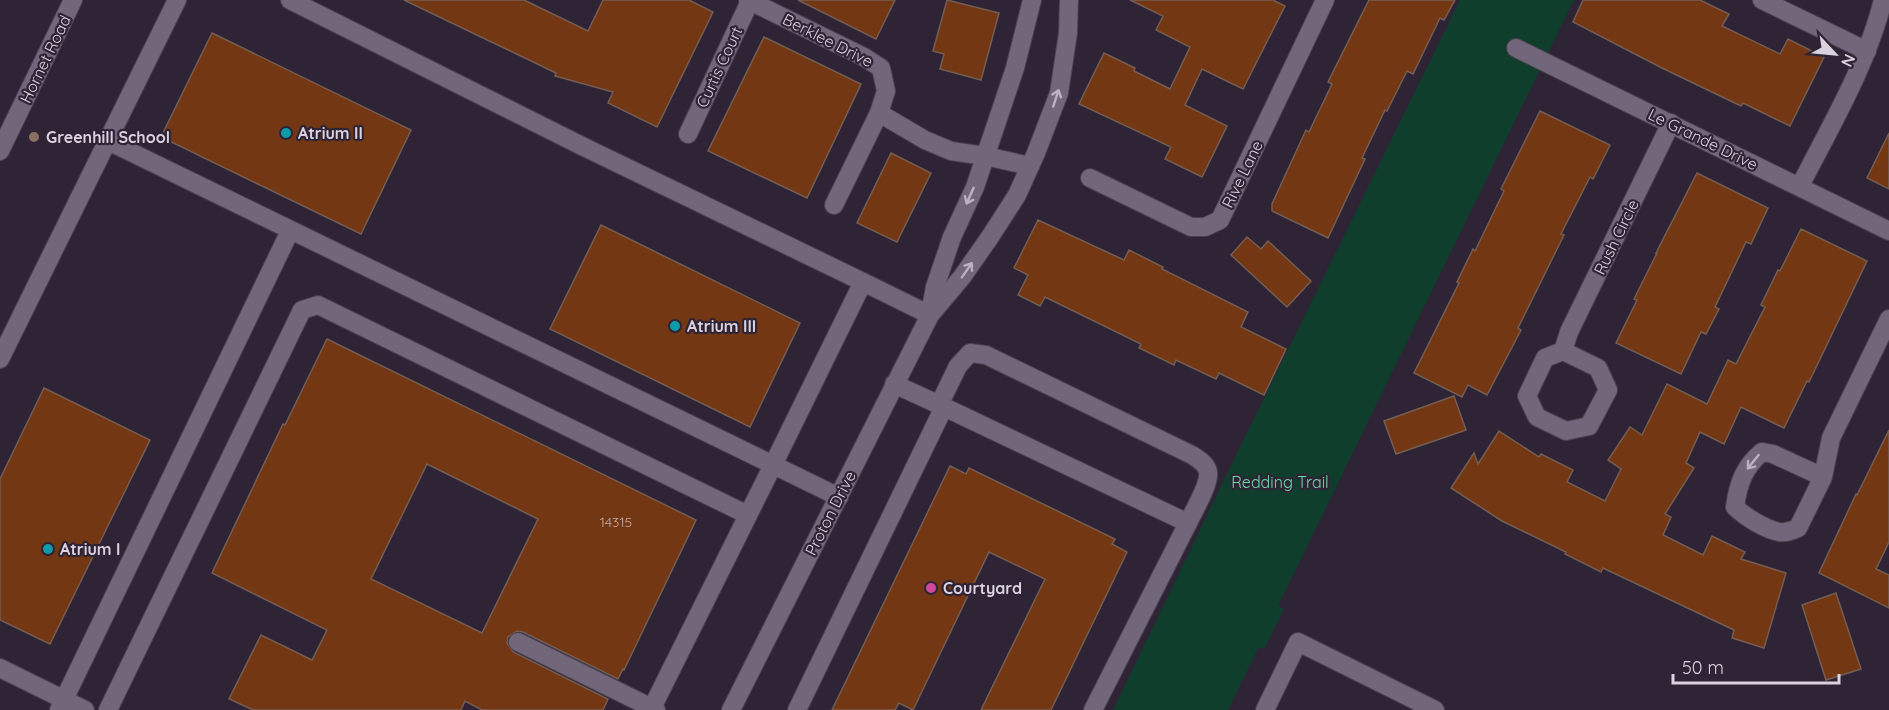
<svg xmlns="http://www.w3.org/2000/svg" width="1889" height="710" font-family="Quicksand,sans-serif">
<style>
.green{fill:#0f3e2c}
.building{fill:#733713;stroke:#745d52;stroke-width:1.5;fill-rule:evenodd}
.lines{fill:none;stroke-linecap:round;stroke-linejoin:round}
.minor-casing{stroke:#4a404f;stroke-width:20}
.minor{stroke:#72667a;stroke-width:18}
.oneway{stroke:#bbb2c1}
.culture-dot{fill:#0f9aa8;stroke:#2f2435;stroke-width:2}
.education-dot{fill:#8d6e63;stroke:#2f2435;stroke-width:2}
.hotel-dot{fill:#d1479c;stroke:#2f2435;stroke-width:2}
.labels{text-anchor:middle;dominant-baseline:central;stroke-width:4.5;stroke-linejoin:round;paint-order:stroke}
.number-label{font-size:14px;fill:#c0acac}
.street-label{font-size:16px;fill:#dad3df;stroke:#2f2435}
.poi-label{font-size:16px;font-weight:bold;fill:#dad3df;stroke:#2f2435;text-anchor:start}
.park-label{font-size:16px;fill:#69dbab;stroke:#2f2435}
</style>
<rect width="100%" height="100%" fill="#2f2435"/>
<!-- green -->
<polygon class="green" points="1460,0 1574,0 1278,606 1284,609 1264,649 1259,647 1228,710 1113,710 1241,445"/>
<!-- building -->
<g class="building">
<polygon points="404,0 524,0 588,31 603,0 689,0 713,12 657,127 608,103 613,92 555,76 556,73"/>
<polygon points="798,0 895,0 876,39"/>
<polygon points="947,0 999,13 981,80 940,69 944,54 933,51"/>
<polygon points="1130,0 1273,0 1285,6 1243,89 1202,69 1185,105 1227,126 1202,177 1165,159 1171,147 1079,104 1104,53 1135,68 1134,71 1170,89 1190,47 1156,30 1163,16"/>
<polygon points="1369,0 1455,0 1444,20 1440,18 1413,74 1407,71 1387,111 1385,110 1362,158 1365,159 1328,238 1272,211 1272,204 1306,130 1309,132 1332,84 1328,82"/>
<polygon points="1583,0 1700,0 1729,14 1722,26 1780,54 1788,39 1824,57 1790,126 1743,103 1741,106 1662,68 1573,22"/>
<polygon points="212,33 411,130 361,234 161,137"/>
<polygon points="764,37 861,84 807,198 708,151"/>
<polygon points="1540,111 1610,145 1593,179 1590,177 1561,234 1564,235 1518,328 1521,330 1487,395 1468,385 1462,397 1414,373 1459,283 1457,282 1473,249 1475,251 1504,191 1501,189"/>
<polygon points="1889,133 1889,189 1867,178"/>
<polygon points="891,153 931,173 897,242 857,223"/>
<polygon points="1697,173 1768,208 1751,244 1746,242 1715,307 1719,309 1706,334 1701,332 1681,374 1616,343 1637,300 1634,299 1657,253 1656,253"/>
<polygon points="1038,220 1124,260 1129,250 1163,267 1162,269 1248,312 1241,327 1286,349 1264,395 1219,373 1216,379 1176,360 1174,365 1139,348 1141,344 1045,297 1040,306 1018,295 1028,275 1014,268"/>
<polygon points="601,225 800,323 750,427 550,329"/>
<polygon points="1801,229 1867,261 1809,382 1807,381 1784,428 1741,407 1724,444 1700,432 1686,463 1694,468 1665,514 1671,517 1663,535 1703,555 1712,536 1745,552 1741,559 1786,573 1764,648 1732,638 1734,630 1603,568 1601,572 1565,554 1566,552 1502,521 1451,488 1474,453 1478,464 1499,431 1539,457 1541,454 1573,470 1567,482 1605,501 1621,469 1608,460 1630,427 1642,435 1667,384 1707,404 1728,360 1736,364 1765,307 1761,305 1778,270 1780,271"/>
<polygon points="1247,237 1261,249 1268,241 1311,281 1287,307 1231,255"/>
<path d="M 327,339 L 696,520 L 624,670 L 623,669 L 618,679 L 523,632 L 517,631 L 508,637 L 507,643 L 513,652 L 608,699 L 603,710 L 482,710 L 465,701 L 461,710 L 253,710 L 229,699 L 261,635 L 312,660 L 327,630 L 212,573 L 283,424 L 285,425 ZM 427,464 L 538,519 L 482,633 L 371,579 Z"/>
<polygon points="44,388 150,440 50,644 0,620 0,479"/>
<polygon points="1454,396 1466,430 1396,454 1384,421"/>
<polygon points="1889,430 1889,542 1876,569 1889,575 1889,608 1819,573 1856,494 1857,495"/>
<polygon points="950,466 966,474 969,468 1115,539 1112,544 1127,552 1051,710 981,710 1045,579 989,552 913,710 899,703 895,710 832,710"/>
<polygon points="1836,593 1861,669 1826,680 1802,605"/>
</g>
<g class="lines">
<!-- minor casing -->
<g class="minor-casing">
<g id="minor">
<polyline points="290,0 582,146 863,282 773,465 651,710"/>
<polyline points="748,0 864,57 881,68 886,91 879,113 834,205"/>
<polyline points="1762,0 1867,51"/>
<polyline points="1516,48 1889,231"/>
<polyline points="879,113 925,140 951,151 985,156 1030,166"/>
<polyline points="688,134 750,1"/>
<polyline points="108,141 839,497"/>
<polyline points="0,151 73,0"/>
<polyline points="1090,178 1191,227 1205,227 1220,220 1325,0"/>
<path d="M 1800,186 C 1830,127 1867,65 1883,0"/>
<polyline points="863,282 930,315"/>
<polyline points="930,314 935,287 952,237 975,187 1015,68 1032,0"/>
<polyline points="1563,351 1569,332 1671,123"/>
<polygon points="1563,351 1598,368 1608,390 1589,426 1566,431 1537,417 1527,396 1545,358"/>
<polyline points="0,359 177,0"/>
<polyline points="894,384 944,407"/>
<path d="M 939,405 L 958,366 L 970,353 L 986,355 L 1192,455 C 1198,459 1207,464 1208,472 C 1210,484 1193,512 1188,523"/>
<path d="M 1823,477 L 1773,454 L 1762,452 C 1744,467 1738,484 1735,507 C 1745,517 1765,529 1779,532 C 1786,533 1791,531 1798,528 L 1823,477 L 1831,438 L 1889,319"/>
<polyline points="518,642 656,710"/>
<polyline points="0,668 85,710"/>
<polyline points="59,710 290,231"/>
<polyline points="108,710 302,310 318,305 748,515"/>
<polyline points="731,710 930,315 962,277 990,237 1017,195 1036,153 1059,93 1068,33 1069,0"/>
<polyline points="797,710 944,407 1188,523 1093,710"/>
<polyline points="1265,710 1298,642 1435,710"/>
</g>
</g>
<!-- minor -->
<use href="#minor" class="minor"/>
</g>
<!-- one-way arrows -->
<defs><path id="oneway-shaft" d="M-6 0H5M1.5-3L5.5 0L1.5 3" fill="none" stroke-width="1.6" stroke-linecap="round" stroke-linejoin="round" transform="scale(1.5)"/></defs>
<g class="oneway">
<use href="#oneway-shaft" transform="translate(1056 98) rotate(-72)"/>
<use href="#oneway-shaft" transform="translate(970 196) rotate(114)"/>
<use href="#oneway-shaft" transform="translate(967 270) rotate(-55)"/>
<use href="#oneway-shaft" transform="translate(1753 462) rotate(129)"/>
</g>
<!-- markers -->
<g class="culture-dot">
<circle cx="286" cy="133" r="6"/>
<circle cx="675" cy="326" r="6"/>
<circle cx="48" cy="549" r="6"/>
</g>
<circle class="education-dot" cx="34" cy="137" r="6"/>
<circle class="hotel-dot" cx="931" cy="588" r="6"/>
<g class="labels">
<!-- number labels -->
<g class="number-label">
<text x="616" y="522">14315</text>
</g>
<!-- street labels -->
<g class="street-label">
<text transform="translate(828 40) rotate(27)">Berklee Drive</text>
<text transform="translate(45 59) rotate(-64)">Hornet Road</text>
<text transform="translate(719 67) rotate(-65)">Curtis Court</text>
<text transform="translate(1703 139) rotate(26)">Le Grande Drive</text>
<text transform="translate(1242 174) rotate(-64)">Rive Lane</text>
<text transform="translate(1616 237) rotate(-64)">Rush Circle</text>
<text transform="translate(830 513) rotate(-63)">Proton Drive</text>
</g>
<!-- poi labels -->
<g class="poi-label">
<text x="298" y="133">Atrium II</text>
<text x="46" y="137">Greenhill School</text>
<text x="687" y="326">Atrium III</text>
<text x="60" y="549">Atrium I</text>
<text x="943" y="588">Courtyard</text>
</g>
<!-- park labels -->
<g class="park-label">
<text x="1280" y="482">Redding Trail</text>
</g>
</g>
<!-- north arrow -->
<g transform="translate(1835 54) rotate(116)" stroke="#2f2435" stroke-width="4.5" paint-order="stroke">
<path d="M0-4.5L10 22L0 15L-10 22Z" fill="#dad3df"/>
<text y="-9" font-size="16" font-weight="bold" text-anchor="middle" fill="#dad3df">N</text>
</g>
<!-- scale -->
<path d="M1673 674v9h166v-9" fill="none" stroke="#dad3df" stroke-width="3"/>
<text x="1682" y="674" font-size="18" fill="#dad3df" stroke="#2f2435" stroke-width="4.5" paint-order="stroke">50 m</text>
</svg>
